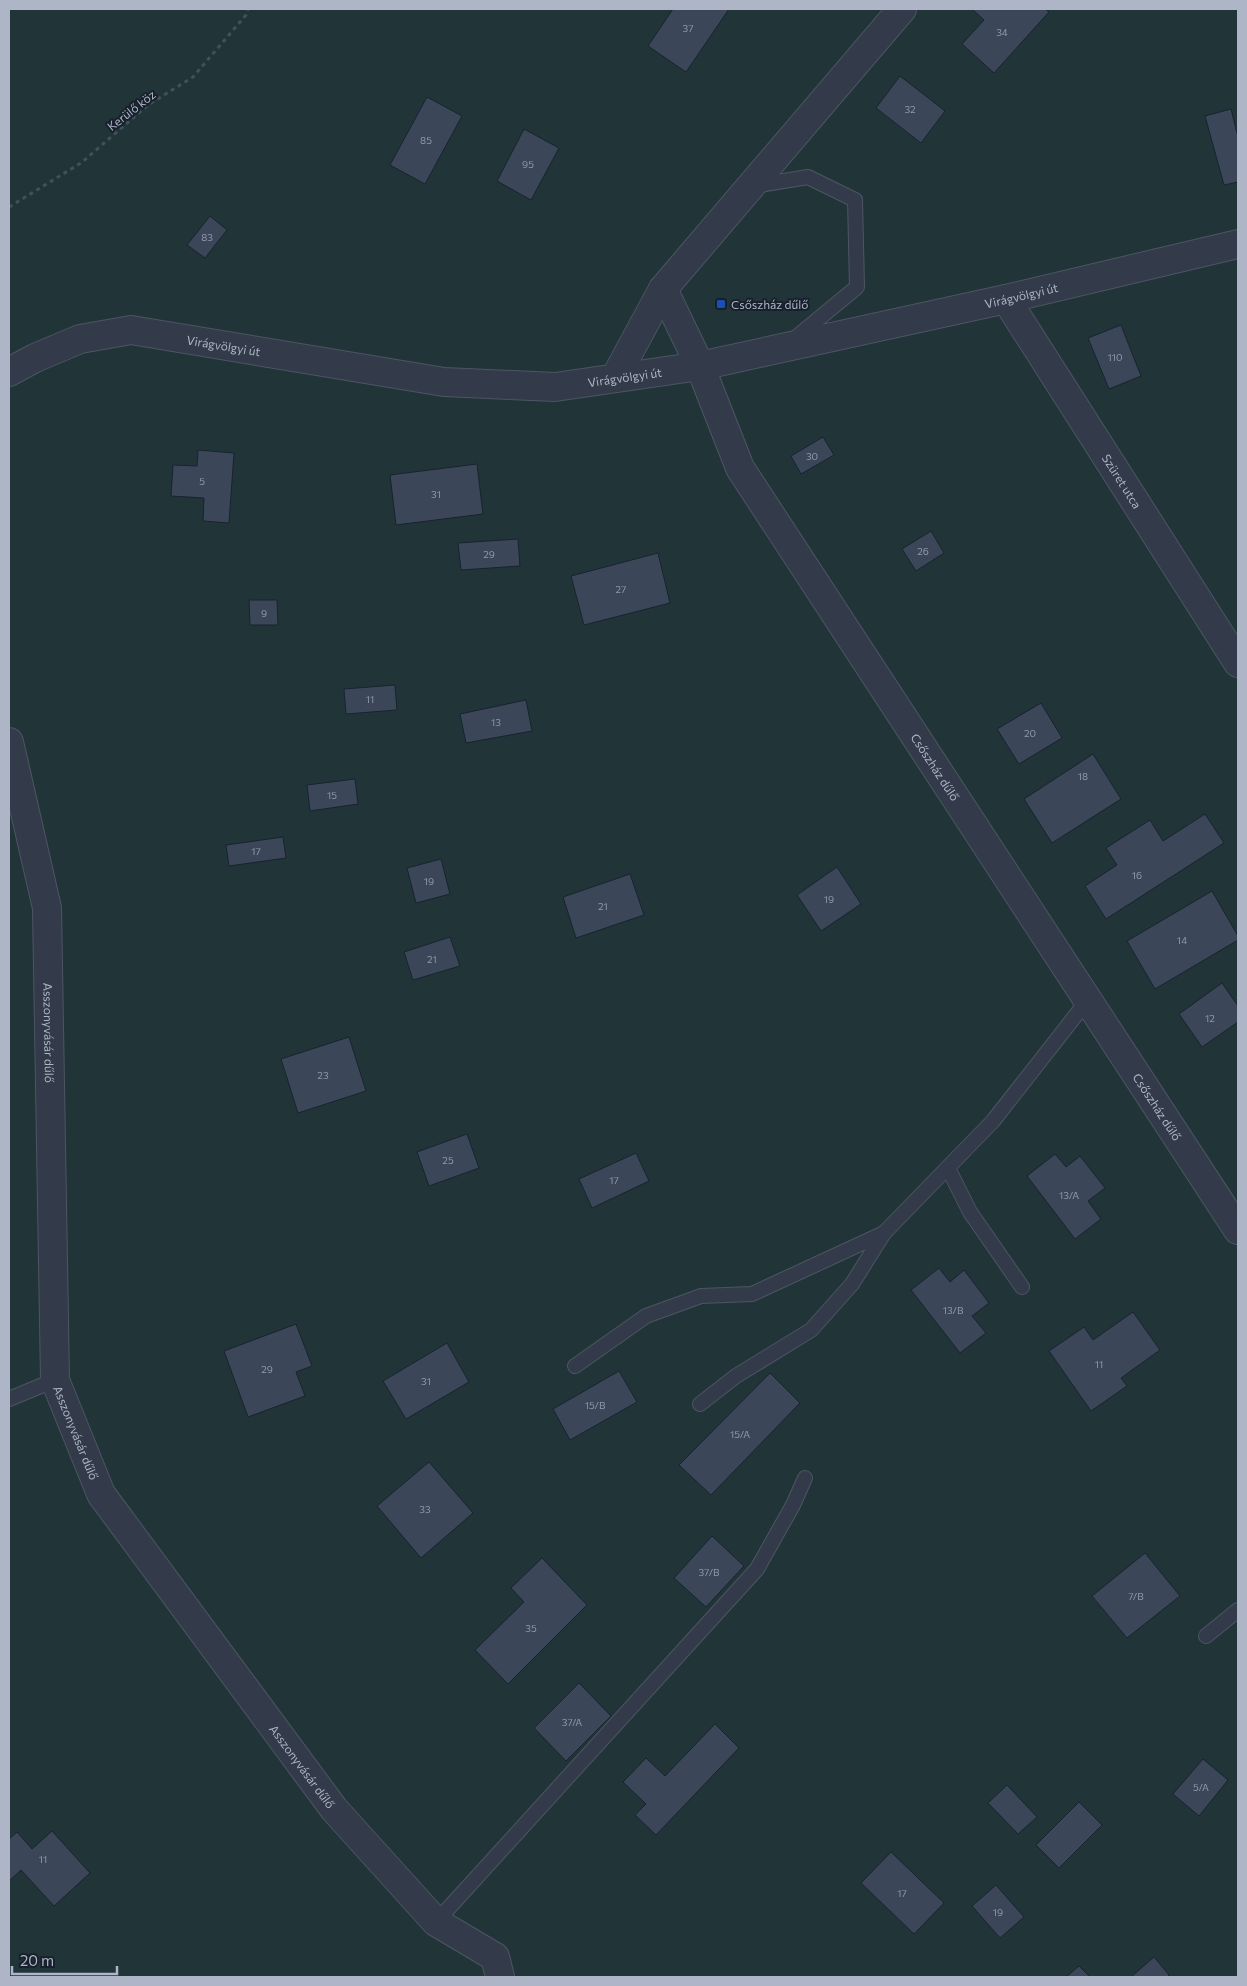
<svg xmlns="http://www.w3.org/2000/svg" width="1247" height="1986" font-family="Commissioner,sans-serif">
<style>
.green{fill:#213539}
.building{fill:#3b4659;stroke:#1a222f}
.lines{fill:none;stroke-linecap:round;stroke-linejoin:round}
.lane-casing{stroke:#4d5564;stroke-width:16}
.street-casing{stroke:#4d5564;stroke-width:30}
.path{stroke:#3f5257;stroke-width:3;stroke-dasharray:4 4;stroke-linecap:butt}
.lane{stroke:#333a49;stroke-width:14}
.street{stroke:#333a49;stroke-width:28}
.transit-dot{fill:#1a4fb4;stroke:#18202d;stroke-width:2}
.labels{text-anchor:middle;dominant-baseline:central;stroke-width:4;stroke-linejoin:round;paint-order:stroke}
.number-label{font-size:10px;fill:#9099ab}
.street-label{font-size:12px;fill:#adb5c6;stroke:#18202d}
.poi-label{font-size:12px;fill:#adb5c6;stroke:#18202d;text-anchor:start}
</style>
<rect width="100%" height="100%" fill="#1f2838"/>
<!-- green -->
<rect class="green" x="9" y="9" width="1229" height="1968"/>
<!-- building -->
<g class="building">
<polygon points="673,9 729,9 686,72 648,46"/>
<polygon points="972,9 1045,9 1049,12 994,73 962,44 984,20"/>
<polygon points="900,76 945,111 921,143 876,108"/>
<polygon points="427,97 462,116 425,184 390,165"/>
<polygon points="1231,109 1238,137 1238,182 1224,185 1205,116"/>
<polygon points="524,129 559,148 531,200 497,181"/>
<polygon points="210,216 227,230 205,258 187,245"/>
<polygon points="1121,325 1141,376 1109,389 1088,338"/>
<polygon points="823,437 834,455 801,474 791,456"/>
<polygon points="198,450 234,453 229,523 203,521 204,498 171,496 173,465 197,466"/>
<polygon points="477,464 483,514 396,525 390,475"/>
<polygon points="931,531 944,553 916,571 902,549"/>
<polygon points="518,539 520,566 461,570 458,543"/>
<polygon points="658,553 670,603 584,625 571,576"/>
<polygon points="249,600 277,600 278,625 250,625"/>
<polygon points="395,685 397,710 346,714 344,689"/>
<polygon points="526,700 532,731 466,743 460,714"/>
<polygon points="1041,703 1062,738 1019,764 997,729"/>
<polygon points="1093,754 1121,799 1052,843 1024,799"/>
<polygon points="355,779 358,804 310,811 307,785"/>
<polygon points="1205,814 1224,843 1106,919 1085,886 1117,865 1106,848 1150,820 1163,841"/>
<polygon points="283,837 286,858 229,866 226,845"/>
<polygon points="441,859 450,894 416,903 407,868"/>
<polygon points="837,867 861,904 821,931 797,895"/>
<polygon points="630,874 644,915 576,938 563,897"/>
<polygon points="1212,891 1238,936 1238,940 1155,989 1127,941"/>
<polygon points="450,937 460,966 413,980 404,952"/>
<polygon points="1222,983 1238,1006 1238,1022 1202,1047 1179,1014"/>
<polygon points="349,1037 366,1091 298,1113 281,1059"/>
<polygon points="467,1134 479,1168 429,1186 417,1152"/>
<polygon points="636,1153 649,1181 592,1208 579,1179"/>
<polygon points="1055,1154 1066,1167 1080,1156 1105,1188 1088,1201 1101,1219 1075,1239 1027,1176"/>
<polygon points="939,1268 950,1282 964,1270 989,1303 972,1316 986,1333 960,1353 911,1290"/>
<polygon points="1133,1312 1160,1350 1121,1378 1127,1386 1091,1411 1049,1351 1084,1327 1093,1340"/>
<polygon points="296,1324 312,1366 296,1372 305,1396 248,1417 224,1351"/>
<polygon points="447,1343 469,1382 406,1419 383,1381"/>
<polygon points="619,1371 637,1402 570,1440 553,1409"/>
<polygon points="770,1373 800,1403 711,1495 679,1465"/>
<polygon points="429,1462 473,1513 421,1558 377,1506"/>
<polygon points="712,1536 744,1566 706,1607 674,1578"/>
<polygon points="1145,1553 1180,1596 1127,1638 1092,1596"/>
<polygon points="542,1558 587,1605 508,1684 475,1650 524,1602 511,1588"/>
<polygon points="579,1683 611,1716 566,1761 534,1728"/>
<polygon points="715,1724 739,1748 656,1835 635,1815 646,1804 623,1782 646,1758 665,1776"/>
<polygon points="1203,1759 1228,1780 1199,1816 1173,1794"/>
<polygon points="1007,1785 1037,1817 1018,1834 988,1803"/>
<polygon points="1079,1802 1102,1825 1059,1868 1036,1845"/>
<polygon points="52,1831 90,1873 54,1906 21,1870 9,1881 9,1839 17,1832 32,1849"/>
<polygon points="891,1852 944,1903 914,1934 861,1883"/>
<polygon points="996,1885 1024,1917 1000,1938 972,1906"/>
<polygon points="1154,1957 1169,1975 1167,1977 1131,1977"/>
<polygon points="1079,1966 1090,1977 1066,1977"/>
</g>
<g class="lines">
<!-- lane casing -->
<g class="lane-casing">
<g id="lane">
<polyline points="753,186 808,177 855,200 857,287 793,340"/>
<polyline points="948,1168 970,1212 1022,1287"/>
<polyline points="575,1366 646,1316 701,1296 752,1294 884,1233"/>
<polyline points="9,1399 55,1380"/>
<polyline points="700,1404 736,1376 811,1330 852,1284 884,1233 993,1121 1087,1001"/>
<polyline points="1206,1636 1238,1610"/>
<polyline points="436,1922 757,1569 793,1505 805,1478"/>
</g>
</g>
<!-- street casing -->
<g class="street-casing">
<g id="street">
<path id="s1" d="M 663,289 L 700,366 L 740,468 L 1238,1230"/>
<path id="s2" d="M 1006,299 L 1238,663"/>
<path id="s3" d="M 9,372 L 35,358 L 80,339 L 131,330 L 444,382 L 555,387 L 700,366 L 1006,299 L 1238,244"/>
<polyline points="615,378 663,289 902,9"/>
<path id="s4" d="M 9,742 L 47,908 L 55,1380 L 101,1494 L 334,1809 L 436,1922 L 495,1957 L 500,1977"/>
</g>
</g>
<!-- path -->
<polyline class="path" points="9,207 81,163 148,105 193,77 246,15 248,9"/>
<!-- lane -->
<use href="#lane" class="lane"/>
<!-- street -->
<use href="#street" class="street"/>
</g>
<!-- markers -->
<rect class="transit-dot" x="716" y="299" width="10" height="10" rx="2.5"/>
<g class="labels">
<!-- number labels -->
<g class="number-label">
<text x="688" y="28">37</text>
<text x="1002" y="32">34</text>
<text x="910" y="109">32</text>
<text x="426" y="140">85</text>
<text x="528" y="164">95</text>
<text x="207" y="237">83</text>
<text x="1115" y="357">110</text>
<text x="812" y="456">30</text>
<text x="202" y="481">5</text>
<text x="436" y="494">31</text>
<text x="923" y="551">26</text>
<text x="489" y="554">29</text>
<text x="621" y="589">27</text>
<text x="264" y="613">9</text>
<text x="370" y="699">11</text>
<text x="496" y="722">13</text>
<text x="1030" y="733">20</text>
<text x="1083" y="776">18</text>
<text x="332" y="795">15</text>
<text x="256" y="851">17</text>
<text x="1137" y="875">16</text>
<text x="429" y="881">19</text>
<text x="829" y="899">19</text>
<text x="603" y="906">21</text>
<text x="1182" y="940">14</text>
<text x="432" y="959">21</text>
<text x="1210" y="1018">12</text>
<text x="323" y="1075">23</text>
<text x="448" y="1160">25</text>
<text x="614" y="1180">17</text>
<text x="1069" y="1195">13/A</text>
<text x="953" y="1310">13/B</text>
<text x="1099" y="1364">11</text>
<text x="267" y="1369">29</text>
<text x="426" y="1381">31</text>
<text x="595" y="1405">15/B</text>
<text x="740" y="1434">15/A</text>
<text x="425" y="1509">33</text>
<text x="709" y="1572">37/B</text>
<text x="1136" y="1596">7/B</text>
<text x="531" y="1628">35</text>
<text x="572" y="1722">37/A</text>
<text x="1201" y="1787">5/A</text>
<text x="43" y="1859">11</text>
<text x="902" y="1893">17</text>
<text x="998" y="1912">19</text>
</g>
<!-- street labels -->
<g class="street-label">
<text transform="translate(131 110) rotate(-38)">Kerülő köz</text>
<text stroke="none"><textPath href="#s3" startOffset="1034">Virágvölgyi út</textPath></text>
<text stroke="none"><textPath href="#s3" startOffset="224">Virágvölgyi út</textPath></text>
<text stroke="none"><textPath href="#s3" startOffset="629">Virágvölgyi út</textPath></text>
<text stroke="none"><textPath href="#s2" startOffset="216">Szüret utca</textPath></text>
<text stroke="none"><textPath href="#s1" startOffset="552">Csőszház dűlő</textPath></text>
<text stroke="none"><textPath href="#s4" startOffset="295">Asszonyvásár dűlő</textPath></text>
<text stroke="none"><textPath href="#s1" startOffset="958">Csőszház dűlő</textPath></text>
<text stroke="none"><textPath href="#s4" startOffset="699">Asszonyvásár dűlő</textPath></text>
<text stroke="none"><textPath href="#s4" startOffset="1104">Asszonyvásár dűlő</textPath></text>
</g>
<!-- poi labels -->
<g class="poi-label">
<text x="731" y="304">Csőszház dűlő</text>
</g>
</g>
<!-- border -->
<rect width="1247" height="1986" fill="none" stroke="#adb5c6" stroke-width="20"/>
<!-- scale -->
<path d="M12 1966v8h105v-8" fill="none" stroke="#adb5c6" stroke-width="2.5"/>
<text x="20" y="1966" font-size="15" fill="#adb5c6" stroke="#18202d" stroke-width="4" paint-order="stroke">20 m</text>
</svg>
